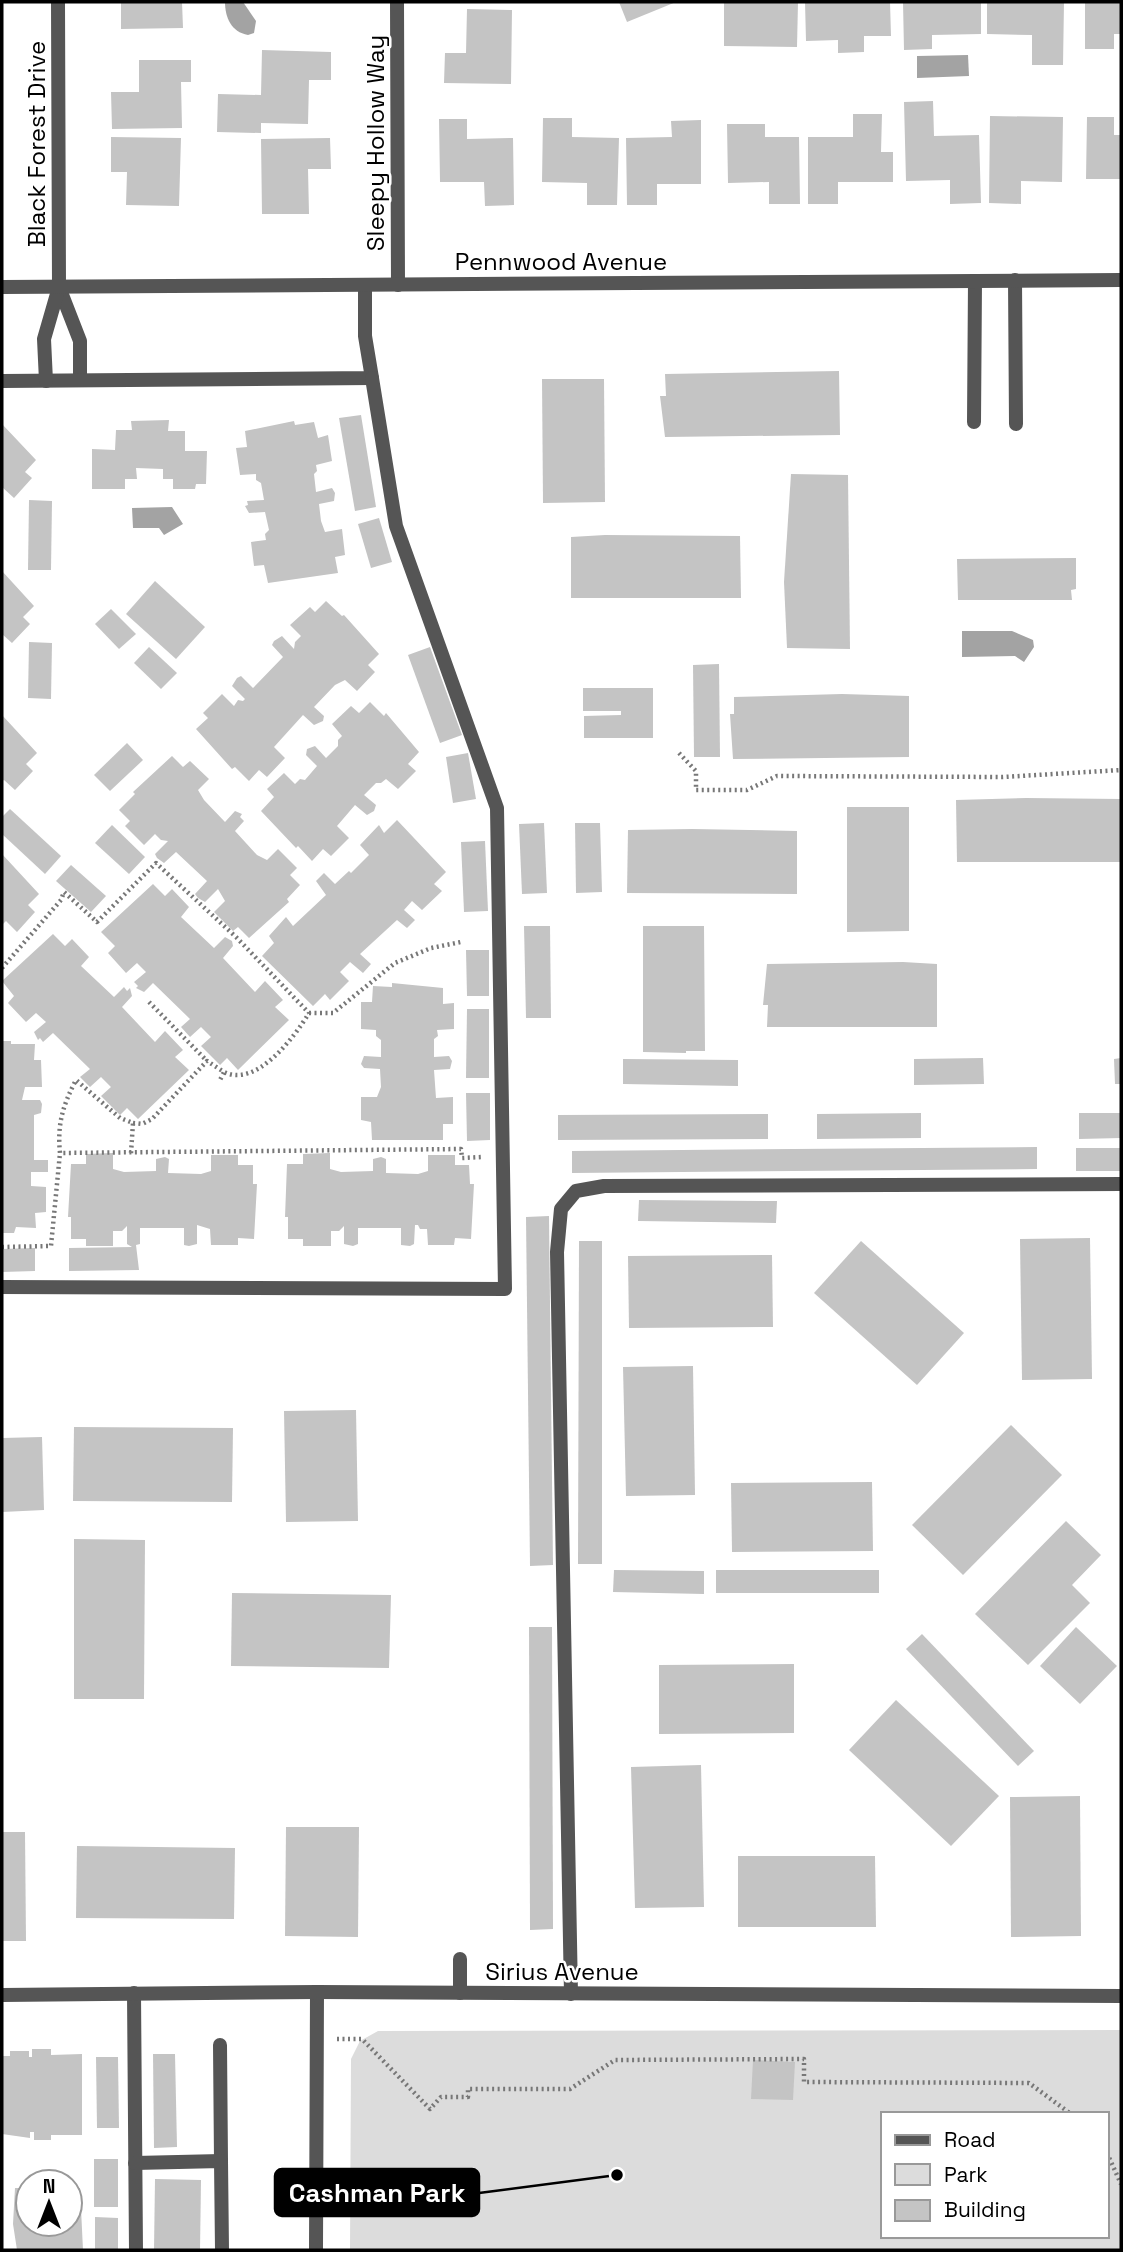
<svg xmlns="http://www.w3.org/2000/svg" width="1123" height="2252" font-family="'Space Grotesk',sans-serif">
<style>
.green{fill:#dcdcdc;fill-rule:evenodd}
.water{fill:#a3a3a3}
.building{fill:#c4c4c4}
.lines{fill:none;stroke-linecap:round;stroke-linejoin:round}
.path{stroke:#777;stroke-width:4.5;stroke-dasharray:2 3.5;stroke-linecap:butt}
.service{stroke:#555;stroke-width:14}
.minor{stroke:#555;stroke-width:14}
.tertiary{stroke:#555;stroke-width:14}
.labels{text-anchor:middle;dominant-baseline:central;stroke-width:5;stroke-linejoin:round;paint-order:stroke}
.street-label{font-size:24px;fill:#000;stroke:#fff}
.leader{fill:none;stroke:#000;stroke-width:2.5}
.callout-dot{fill:#000;stroke:#fff;stroke-width:2.5}
.callout{fill:#000;stroke:#000;stroke-width:2.5}
.callout-label{font-size:26px;text-anchor:middle;font-weight:bold;fill:#fff}
</style>
<rect width="100%" height="100%" fill="#fff"/>
<!-- green -->
<path class="green" d="M 1121,2030 L 1121,2250 L 350,2250 L 351,2059 L 360,2041 L 378,2031 ZM 883,2114 L 1107,2114 L 1107,2236 L 883,2236 Z"/>
<!-- water -->
<g class="water">
<path d="M 225,2 L 243,2 L 256,21 L 254,33 L 248,35 C 231,32 225,17 225,2 Z"/>
<polygon points="968,55 969,76 917,78 917,56"/>
<polygon points="172,507 183,524 164,535 159,528 133,528 132,508"/>
<polygon points="962,631 1012,631 1033,640 1034,647 1024,662 1015,656 962,657"/>
</g>
<!-- building -->
<g class="building">
<polygon points="121,2 182,2 183,28 121,29"/>
<polygon points="619,2 676,2 627,22"/>
<polygon points="724,2 798,2 797,47 724,46"/>
<polygon points="805,2 890,2 891,36 864,36 864,52 838,53 838,40 806,41"/>
<polygon points="903,2 981,2 981,34 932,35 932,49 904,50"/>
<polygon points="987,2 1064,2 1063,65 1032,65 1032,35 987,34"/>
<polygon points="1085,2 1121,2 1121,34 1114,34 1114,49 1085,49"/>
<polygon points="467,9 512,10 511,84 444,83 445,53 466,53"/>
<polygon points="262,50 331,52 331,80 309,80 308,124 261,123 261,133 217,132 218,94 261,95"/>
<polygon points="139,60 191,60 191,82 181,82 182,128 112,129 111,92 139,92"/>
<polygon points="933,101 934,136 979,135 981,203 950,204 950,180 906,181 904,102"/>
<polygon points="853,114 882,114 881,152 893,152 893,182 838,182 838,204 808,204 808,137 853,137"/>
<polygon points="990,116 1063,117 1062,182 1021,181 1021,204 989,203"/>
<polygon points="1087,117 1114,117 1114,135 1121,135 1121,179 1086,179"/>
<polygon points="543,118 572,118 572,137 619,138 617,205 587,205 587,183 542,182"/>
<polygon points="439,119 467,119 467,139 513,138 514,205 485,206 484,182 440,182"/>
<polygon points="701,120 701,184 657,184 657,205 627,205 626,138 672,137 671,121"/>
<polygon points="727,124 765,124 765,137 799,137 800,204 769,204 769,182 728,183"/>
<polygon points="111,137 181,138 179,206 126,205 127,172 111,172"/>
<polygon points="330,138 331,169 308,169 309,214 262,214 261,139"/>
<polygon points="839,371 840,435 665,437 660,396 666,396 665,374"/>
<polygon points="542,379 604,379 605,502 543,503"/>
<polygon points="361,415 376,507 355,511 339,418"/>
<polygon points="169,420 168,431 185,431 185,451 207,451 206,484 196,484 195,489 173,489 173,479 163,479 163,469 136,468 137,479 125,479 125,489 92,489 92,449 115,450 116,430 132,430 131,421"/>
<polygon points="294,421 295,425 314,422 318,438 328,435 332,461 316,465 317,471 314,474 316,492 332,488 335,493 334,501 319,504 321,521 325,532 342,529 345,555 335,557 338,573 268,583 264,565 254,566 251,542 266,540 265,534 269,530 265,512 249,513 245,506 248,505 247,501 264,500 261,483 256,480 256,474 240,475 236,448 247,447 245,431"/>
<polygon points="2,424 36,460 25,472 32,478 14,498 2,487"/>
<polygon points="791,474 848,475 850,649 787,648 784,582"/>
<polygon points="29,500 52,501 51,570 28,570"/>
<polygon points="379,518 392,562 371,568 358,524"/>
<polygon points="605,535 740,536 741,598 571,598 571,537"/>
<polygon points="1076,558 1076,589 1071,590 1072,600 958,600 957,559"/>
<polygon points="2,571 34,606 23,617 30,624 12,643 2,634"/>
<polygon points="155,581 205,627 176,659 126,614"/>
<polygon points="326,601 342,616 344,615 379,654 368,665 375,672 357,691 345,680 335,685 314,707 324,716 323,721 314,725 303,715 274,747 285,758 267,777 259,770 249,781 235,767 232,769 196,729 208,718 203,713 222,694 234,706 238,700 243,701 245,699 232,686 237,678 241,676 253,688 283,657 272,645 274,641 282,636 294,649 295,642 301,636 290,625 310,607 315,612"/>
<polygon points="111,609 136,634 119,649 95,624"/>
<polygon points="29,642 52,643 51,699 28,698"/>
<polygon points="149,647 177,673 161,689 134,663"/>
<polygon points="430,647 462,735 440,743 408,655"/>
<polygon points="719,664 720,757 694,757 693,665"/>
<polygon points="583,688 653,688 653,738 584,738 584,716 621,715 621,711 583,711"/>
<polygon points="842,694 909,696 909,757 733,759 730,714 734,714 734,697"/>
<polygon points="370,702 384,716 386,713 419,752 408,764 416,771 398,789 386,779 381,783 376,783 364,795 376,805 374,811 367,815 355,805 337,826 349,838 331,856 323,849 312,861 298,846 296,848 261,811 274,797 267,789 284,773 295,784 300,779 305,780 317,766 306,755 307,749 315,746 326,758 338,746 338,740 342,736 332,724 351,706 359,713"/>
<polygon points="2,715 37,753 26,764 33,771 15,790 4,780 2,781"/>
<polygon points="127,743 143,760 110,791 94,775"/>
<polygon points="468,753 476,799 453,803 446,757"/>
<polygon points="172,756 183,767 190,761 209,779 198,790 204,800 225,822 235,811 242,814 240,817 244,821 235,831 257,855 267,860 278,849 297,868 290,875 300,885 287,899 289,902 249,938 238,927 233,931 214,912 225,901 218,889 205,902 198,898 195,894 207,881 176,852 164,863 157,858 155,854 168,841 161,840 155,834 144,845 125,826 130,821 119,810 135,794 133,792"/>
<polygon points="1026,798 1121,799 1121,862 957,862 956,800"/>
<polygon points="847,807 909,807 909,931 847,932"/>
<polygon points="10,809 61,856 45,874 2,834 2,817"/>
<polygon points="397,820 446,872 434,884 442,891 422,910 412,901 404,910 415,920 407,928 397,920 360,954 371,964 363,973 350,962 340,972 349,981 330,1000 325,994 313,1006 262,956 274,943 269,936 286,917 293,926 326,895 316,881 324,873 335,884 349,871 351,873 369,855 360,845 379,825 384,833"/>
<polygon points="544,823 547,893 522,894 519,824"/>
<polygon points="575,823 600,823 602,892 576,893"/>
<polygon points="112,825 145,857 129,874 95,843"/>
<polygon points="692,829 797,831 797,894 627,893 628,830"/>
<polygon points="485,841 488,911 464,912 461,842"/>
<polygon points="2,854 39,894 28,905 35,912 17,932 6,921 2,925"/>
<polygon points="71,865 106,896 91,912 56,881"/>
<polygon points="153,884 165,896 172,889 189,907 181,917 214,948 225,937 232,941 233,946 223,958 255,992 265,981 283,1000 275,1007 289,1020 238,1070 227,1058 220,1065 201,1046 211,1037 201,1027 190,1037 181,1027 190,1019 153,983 144,992 136,988 138,986 134,982 146,972 137,963 126,973 108,953 115,946 101,932"/>
<polygon points="524,926 550,926 551,1018 526,1018"/>
<polygon points="643,926 704,926 705,1051 686,1051 686,1053 643,1052"/>
<polygon points="53,934 65,946 72,939 89,957 81,966 114,997 124,987 127,991 130,988 132,996 122,1007 155,1042 165,1031 183,1050 175,1057 189,1070 138,1119 127,1108 120,1115 101,1096 111,1087 101,1077 90,1087 80,1077 90,1069 53,1033 43,1042 40,1038 38,1040 34,1032 46,1022 36,1013 26,1022 8,1003 14,996 2,981"/>
<polygon points="466,950 489,950 489,996 467,996"/>
<polygon points="903,962 937,964 937,1027 767,1027 768,1005 763,1005 767,964"/>
<polygon points="392,983 443,988 443,1004 454,1003 454,1029 437,1030 438,1036 434,1039 434,1057 449,1056 452,1061 450,1069 434,1070 436,1098 453,1097 453,1124 443,1124 443,1140 372,1140 371,1122 361,1120 361,1097 377,1097 381,1087 380,1069 364,1068 361,1064 364,1056 381,1057 381,1040 376,1036 376,1030 361,1029 361,1002 372,1002 373,986 392,987"/>
<polygon points="467,1009 489,1009 489,1078 466,1078"/>
<polygon points="2,1041 11,1041 11,1044 35,1044 34,1060 41,1060 42,1087 25,1087 22,1100 40,1100 42,1104 41,1113 34,1115 34,1160 48,1160 48,1172 31,1172 31,1186 46,1187 46,1212 35,1213 36,1228 16,1227 14,1233 2,1233"/>
<polygon points="983,1058 984,1084 914,1085 914,1059"/>
<polygon points="1121,1058 1121,1084 1115,1084 1114,1059"/>
<polygon points="623,1059 738,1060 738,1086 623,1084"/>
<polygon points="466,1093 490,1093 490,1140 467,1141"/>
<polygon points="921,1113 921,1138 817,1139 817,1114"/>
<polygon points="1079,1113 1121,1113 1121,1138 1079,1139"/>
<polygon points="768,1114 768,1139 558,1140 558,1115"/>
<polygon points="1037,1147 1037,1169 572,1173 572,1151"/>
<rect x="1076" y="1148" width="45" height="23"/>
<polygon points="113,1153 113,1169 124,1172 156,1171 156,1159 165,1157 169,1159 168,1173 201,1174 211,1171 211,1155 238,1155 238,1165 253,1165 253,1184 257,1184 254,1239 238,1238 238,1245 211,1245 210,1229 197,1225 197,1244 189,1246 184,1245 184,1228 140,1228 140,1244 136,1245 139,1270 69,1271 69,1248 132,1247 127,1244 127,1226 122,1231 113,1231 113,1246 86,1246 86,1239 71,1239 71,1217 68,1217 71,1164 86,1164 86,1154"/>
<polygon points="330,1153 330,1169 341,1172 373,1171 373,1159 381,1157 386,1159 386,1173 418,1174 428,1171 428,1155 455,1155 455,1165 469,1165 470,1184 474,1184 471,1239 455,1238 454,1245 428,1245 427,1229 420,1229 418,1225 415,1225 414,1244 410,1246 401,1245 401,1228 358,1228 358,1244 353,1246 344,1244 344,1226 339,1231 331,1231 331,1246 303,1246 303,1239 288,1239 288,1217 285,1217 287,1164 303,1164 303,1154"/>
<polygon points="639,1200 777,1201 776,1223 638,1221"/>
<polygon points="549,1216 553,1565 530,1566 526,1217"/>
<polygon points="1090,1238 1092,1379 1022,1380 1020,1239"/>
<polygon points="579,1241 602,1241 602,1564 578,1564"/>
<polygon points="861,1241 964,1333 917,1385 814,1293"/>
<polygon points="35,1248 35,1271 2,1272 2,1249"/>
<polygon points="772,1255 773,1327 629,1328 628,1256"/>
<polygon points="693,1366 695,1495 626,1496 623,1367"/>
<polygon points="356,1410 358,1521 286,1522 284,1411"/>
<polygon points="1011,1425 1062,1475 963,1575 912,1525"/>
<polygon points="74,1427 233,1428 232,1502 73,1501"/>
<polygon points="42,1437 44,1510 2,1512 2,1438"/>
<polygon points="872,1482 873,1551 732,1552 731,1483"/>
<polygon points="1066,1521 1101,1555 1072,1585 1090,1603 1028,1665 975,1614"/>
<polygon points="74,1539 145,1540 144,1699 74,1699"/>
<polygon points="614,1570 704,1571 704,1594 613,1592"/>
<rect x="716" y="1570" width="163" height="23"/>
<polygon points="232,1593 391,1595 389,1668 231,1666"/>
<polygon points="529,1627 552,1627 553,1929 530,1930"/>
<polygon points="1076,1627 1117,1666 1080,1704 1040,1666"/>
<polygon points="922,1634 1034,1751 1018,1766 906,1649"/>
<polygon points="794,1664 794,1733 659,1734 659,1665"/>
<polygon points="896,1700 999,1796 951,1846 849,1750"/>
<polygon points="701,1765 704,1907 635,1908 631,1767"/>
<polygon points="1080,1796 1081,1936 1011,1937 1010,1797"/>
<polygon points="286,1827 359,1827 358,1937 285,1936"/>
<polygon points="2,1832 25,1832 26,1941 2,1941"/>
<polygon points="77,1846 235,1848 234,1919 76,1918"/>
<polygon points="738,1856 875,1856 876,1927 738,1927"/>
<polygon points="32,2049 51,2049 51,2055 82,2054 82,2135 51,2135 51,2140 34,2140 34,2132 30,2132 30,2138 2,2134 2,2056 10,2056 10,2051 29,2051 29,2057 32,2057"/>
<polygon points="153,2054 175,2054 177,2147 154,2148"/>
<polygon points="96,2057 118,2057 119,2128 97,2128"/>
<polygon points="753,2060 795,2062 793,2100 751,2099"/>
<rect x="94" y="2159" width="24" height="48"/>
<polygon points="155,2179 201,2180 200,2250 154,2250"/>
<polygon points="15,2188 28,2188 28,2224 70,2224 70,2188 80,2188 83,2250 17,2250 13,2224"/>
<polygon points="95,2217 118,2218 118,2250 95,2250"/>
</g>
<g class="lines">
<!-- path -->
<g class="path">
<polyline points="679,753 696,771 696,790 747,790 777,776 1003,777 1121,770"/>
<path d="M 2,968 L 61,900 L 64,892 L 97,922 L 156,863 L 236,937 L 309,1013 C 294,1038 256,1088 224,1072"/>
<polyline points="149,1002 207,1061"/>
<polyline points="309,1013 333,1013 395,963 431,948 461,942"/>
<polyline points="133,1123 142,1124 152,1119 207,1061 224,1072 220,1080"/>
<path d="M 131,1153 L 133,1123 L 120,1118 L 76,1080 C 63,1105 57,1124 60,1153 L 461,1149 L 462,1158 L 482,1157"/>
<polyline points="2,1247 51,1246 60,1153"/>
<polyline points="337,2039 362,2039 430,2109 441,2097 468,2097 468,2089 570,2089 615,2060 804,2059 804,2082 1029,2083 1071,2114"/>
<polyline points="1107,2153 1121,2184"/>
</g>
<!-- service -->
<g class="service">
<polyline points="1015,280 1016,424"/>
<polyline points="974,422 975,281"/>
<polyline points="460,1959 460,1993"/>
<polyline points="134,1993 136,2250"/>
<polyline points="220,2045 221,2161"/>
<polyline points="135,2163 221,2161 222,2250"/>
</g>
<!-- minor -->
<g class="minor">
<polyline points="397,2 398,285"/>
<polyline points="59,287 80,341 80,380"/>
<polyline points="2,381 372,378 365,336 365,285"/>
<polyline points="46,381 44,339 59,287 58,2"/>
<polyline points="2,1287 505,1289 497,808 396,526 372,378"/>
<polyline points="571,1994 557,1252 561,1209 576,1191 604,1186 1121,1184"/>
<polyline points="316,2250 317,1992"/>
</g>
<!-- tertiary -->
<g class="tertiary">
<polyline points="2,287 1121,280"/>
<polyline points="2,1995 317,1992 1121,1996"/>
</g>
</g>
<g class="labels">
<!-- street labels -->
<g class="street-label">
<text transform="translate(375 143) rotate(-90)">Sleepy Hollow Way</text>
<text transform="translate(36 144) rotate(-90)">Black Forest Drive</text>
<text x="561" y="261">Pennwood Avenue</text>
<text x="562" y="1971">Sirius Avenue</text>
</g>
</g>
<!-- callouts -->
<path class="leader" d="M617 2175L479 2193"/>
<circle class="callout-dot" cx="617" cy="2175" r="7"/>
<rect class="callout" x="275" y="2169" width="204" height="47" rx="7"/>
<g class="callout-label">
<text x="377" y="2202">Cashman Park</text>
</g>
<!-- border -->
<rect width="1123" height="2252" fill="none" stroke="#000000" stroke-width="7"/>
<!-- legend -->
<rect x="881" y="2112" width="228" height="126" fill="#ffffff" stroke="#999999" stroke-width="2"/>
<rect x="895" y="2135" width="35" height="10" fill="#555555" stroke="#999999" stroke-width="2"/>
<text x="944" y="2147" font-size="21" fill="#000000">Road</text>
<rect x="895" y="2164" width="35" height="21" fill="#dcdcdc" stroke="#999999" stroke-width="2"/>
<text x="944" y="2182" font-size="21" fill="#000000">Park</text>
<rect x="895" y="2200" width="35" height="21" fill="#c4c4c4" stroke="#999999" stroke-width="2"/>
<text x="944" y="2217" font-size="21" fill="#000000">Building</text>
<!-- north arrow -->
<g transform="translate(49 2203)"><circle r="33" fill="#ffffff" stroke="#999999" stroke-width="2"/>
<path d="M0-5L12 26L0 18L-12 26Z" fill="#000000"/>
<text y="-10" font-size="19" font-weight="bold" text-anchor="middle" fill="#000000">N</text>
</g>
</svg>
